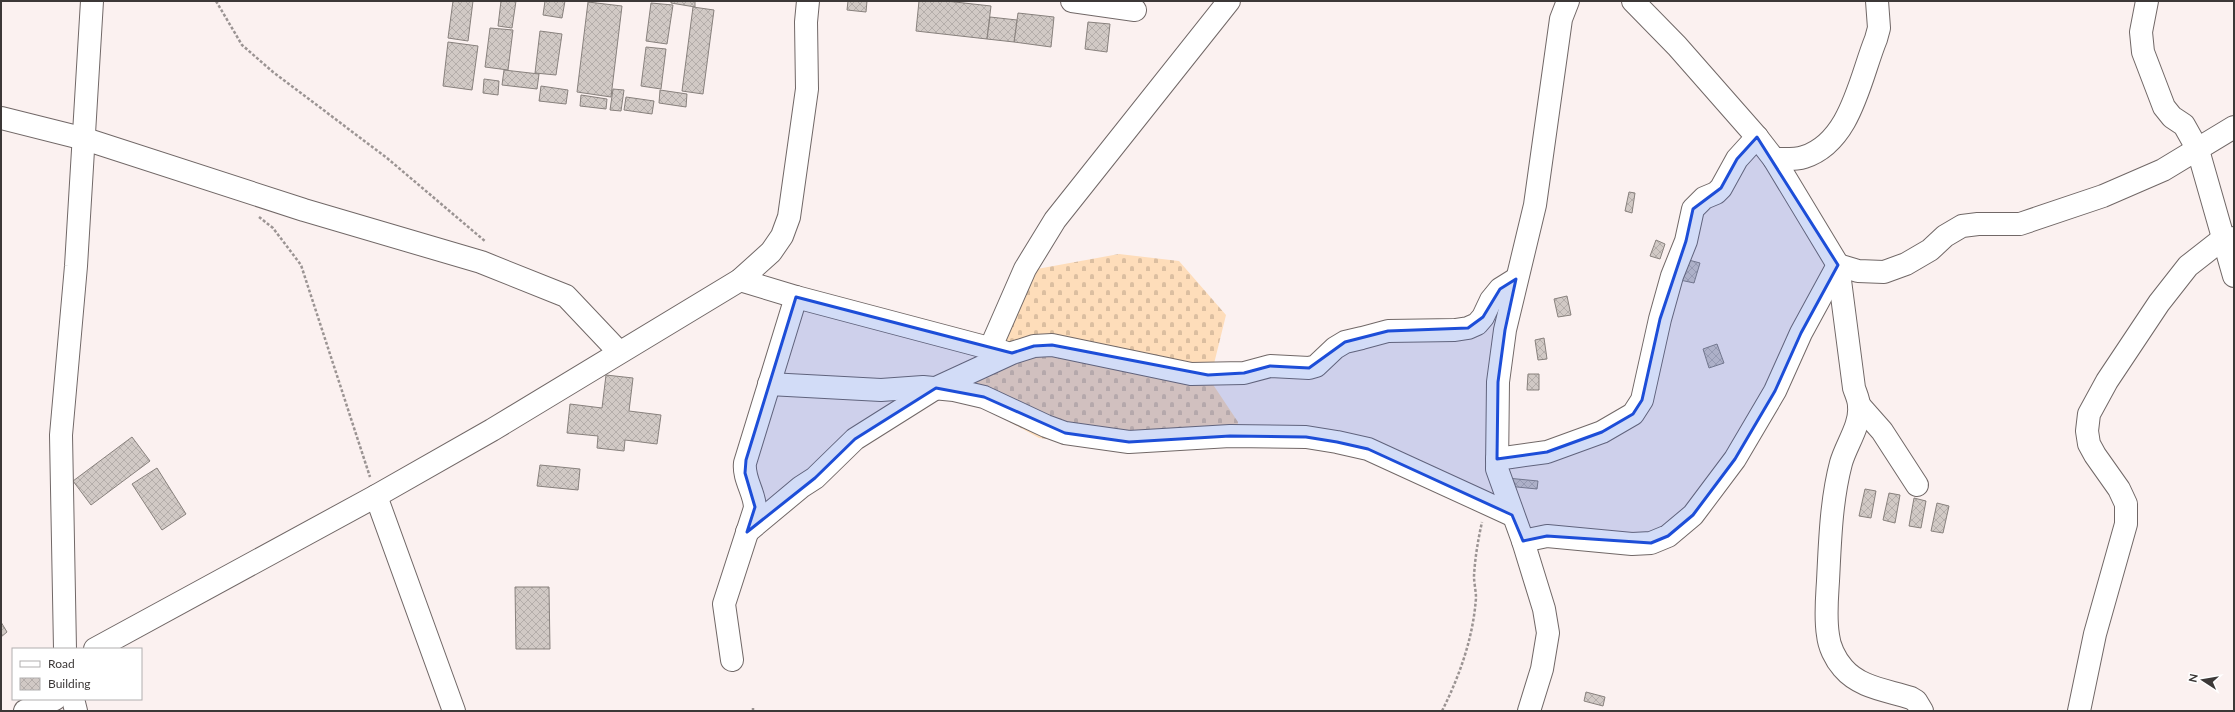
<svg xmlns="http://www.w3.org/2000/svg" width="2235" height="712" font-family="Lato,sans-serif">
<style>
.cemetery{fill:url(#cemetery-stones)}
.building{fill:url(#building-cross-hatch);stroke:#88817d}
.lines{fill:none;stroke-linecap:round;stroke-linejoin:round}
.minor-casing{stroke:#716867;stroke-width:24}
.path{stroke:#9b9493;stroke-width:2.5;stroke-dasharray:3 2;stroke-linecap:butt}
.minor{stroke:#fff;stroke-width:22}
.marked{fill:#1d4ed8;fill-opacity:0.2;stroke:#1d4ed8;stroke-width:3;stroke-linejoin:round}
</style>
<defs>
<pattern id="cemetery-stones" width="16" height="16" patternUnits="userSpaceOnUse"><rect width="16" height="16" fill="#feddba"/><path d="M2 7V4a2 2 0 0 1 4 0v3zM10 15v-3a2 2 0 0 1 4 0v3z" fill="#dbbea0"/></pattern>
<pattern id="building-cross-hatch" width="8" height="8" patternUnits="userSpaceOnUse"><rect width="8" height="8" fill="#d1c9c5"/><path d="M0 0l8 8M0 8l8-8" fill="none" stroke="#b4adaa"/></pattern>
</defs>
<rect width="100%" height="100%" fill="#fbf1f0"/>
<!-- cemetery -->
<polygon class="cemetery" points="1119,254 1179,261 1226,315 1210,380 1238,422 1237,428 1145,450 1039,438 979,405 974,388 976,348 998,327 1026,271"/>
<!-- building -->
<g class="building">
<polygon points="453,1 473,1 468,41 448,38"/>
<polygon points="501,1 516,1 512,28 498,26"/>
<polygon points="545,1 565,1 562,18 543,15"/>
<polygon points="671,1 695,1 695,7 671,3"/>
<polygon points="848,1 867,1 866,12 847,10"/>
<polygon points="919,1 946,1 991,6 987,39 916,31"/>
<polygon points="588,2 622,6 611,97 577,92"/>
<polygon points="651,3 673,5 667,44 646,41"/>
<polygon points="693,7 714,10 703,94 682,91"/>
<polygon points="1018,13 1054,17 1051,47 1014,42"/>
<polygon points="990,17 1017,20 1014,42 987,39"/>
<polygon points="1088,22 1110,24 1107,52 1085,49"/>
<polygon points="490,28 513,30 508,70 485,67"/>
<polygon points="540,31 562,34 556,75 535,73"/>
<polygon points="448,42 478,46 472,90 443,86"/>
<polygon points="646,47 666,49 661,89 641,86"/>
<polygon points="504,70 539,74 537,89 502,85"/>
<polygon points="484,79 499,81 498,95 483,93"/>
<polygon points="541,86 568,90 566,104 539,101"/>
<polygon points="613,89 624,90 621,111 610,110"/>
<polygon points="660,90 687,94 686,107 659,103"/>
<polygon points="581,95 607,99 606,109 580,106"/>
<polygon points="626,97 654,101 652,114 624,110"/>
<polygon points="1629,192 1635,193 1632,213 1625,211"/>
<polygon points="1656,240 1665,244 1660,259 1650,256"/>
<polygon points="1685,259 1700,263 1694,283 1680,280"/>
<polygon points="1567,296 1571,315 1558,317 1554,299"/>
<polygon points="1544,338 1547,359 1538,360 1535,340"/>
<polygon points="1717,344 1724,363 1709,368 1703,349"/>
<polygon points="1528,374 1539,374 1539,390 1527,390"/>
<polygon points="606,375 633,378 629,411 661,415 657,444 625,440 624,451 597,448 598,436 567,433 570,404 602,408"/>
<polygon points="132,437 150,461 91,505 73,481"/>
<polygon points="540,465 580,469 578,490 537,486"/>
<polygon points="157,468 186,514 162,530 132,484"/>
<polygon points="1507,478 1538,481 1537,489 1507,486"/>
<polygon points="1865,489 1876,491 1871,518 1859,516"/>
<polygon points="1889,493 1900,495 1895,523 1883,520"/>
<polygon points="1914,498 1926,501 1921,528 1909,526"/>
<polygon points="1937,503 1949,506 1943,533 1931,531"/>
<polygon points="515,587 549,587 550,649 516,649"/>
<polygon points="1,622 7,632 1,637"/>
<polygon points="1586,692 1605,697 1603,706 1584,701"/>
</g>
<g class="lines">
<!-- minor casing -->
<g class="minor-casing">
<g id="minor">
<polyline points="1072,1 1135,10"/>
<path d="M 1633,1 L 1677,46 L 1757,137 L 1774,159 L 1838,265 L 1854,388 C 1856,394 1859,400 1859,406 C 1861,425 1846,445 1841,463 C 1831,501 1830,542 1828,581 C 1827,598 1825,617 1828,635 C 1829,646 1835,659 1843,668 C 1860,688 1887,690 1911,698 L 1916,701 L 1922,711"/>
<polyline points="2147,1 2141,32 2143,52 2164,107 2172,117 2184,125 2198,150 2234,276"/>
<polyline points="1,118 85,139 304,210 481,262 566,296 619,352"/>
<path d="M 1774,159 C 1784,159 1795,160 1804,157 C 1851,142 1860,78 1876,39 L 1879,28 L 1877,1"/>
<polyline points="740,280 796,297 1004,352"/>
<polyline points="990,349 1025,269 1055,220 1229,1"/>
<polyline points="769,384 881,390 923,387 954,390 984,397 1046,426 1065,433 1129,442 1230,436 1306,437 1337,442 1368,449 1512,515"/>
<polyline points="1859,405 1882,431 1917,485"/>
<polyline points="1497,459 1547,452 1602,432 1633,414 1642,400 1660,319 1672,276 1686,241 1693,209 1704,198 1716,193 1721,188 1737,159 1757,137"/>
<polyline points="376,496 454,711"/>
<polyline points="747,532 801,487 815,478 855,439 936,388 1012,353 1034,346 1052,345 1191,374 1244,373 1270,366 1309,368 1316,366 1335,348 1345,342 1362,338 1388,331 1455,330 1468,328 1477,324 1483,317 1491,300 1500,289 1516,279"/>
<polyline points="1523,541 1547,536 1632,544 1651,543 1668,536 1693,515 1735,459 1775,391 1801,333 1838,265 1858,271 1884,272 1906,264 1930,250 1945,236 1962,226 1978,224 2020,224 2103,196 2163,170 2234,127"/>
<polyline points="65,649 61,435 76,266 92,1"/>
<polyline points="95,649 376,496 492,430 740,280 771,252 782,236 789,217 807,89 806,22 808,1"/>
<path d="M 732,660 L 724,604 L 755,508 C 755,493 743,479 745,463 L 796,297"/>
<polyline points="73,699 76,711"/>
<polyline points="25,711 55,699"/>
<polyline points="1529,711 1542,669 1548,633 1544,609 1523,541 1497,469 1498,382 1505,330 1535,205 1561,19 1568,1"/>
<polyline points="2079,711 2095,634 2126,524 2126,504 2119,489 2095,455 2089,444 2087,431 2089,414 2107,381 2159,303 2188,266 2220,241 2234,238"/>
</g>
</g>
<!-- path -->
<g class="path">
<polyline points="216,1 242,45 273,72 387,158 486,242"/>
<polyline points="259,217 273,228 301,265 370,477"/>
<polyline points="753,708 753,711"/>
<path d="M 1442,711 C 1460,675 1473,638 1476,598 C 1476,591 1474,583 1474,576 C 1475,558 1478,540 1482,522"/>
</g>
<!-- minor -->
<use href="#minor" class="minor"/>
</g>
<!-- marked area -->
<path class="marked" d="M 1757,137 L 1838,265 L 1801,333 L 1775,391 L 1735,459 L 1693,515 L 1668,536 L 1651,543 L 1547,536 L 1523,541 L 1512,515 L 1368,449 L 1337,442 L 1306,437 L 1230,436 L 1129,442 L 1065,433 L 984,397 L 936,388 L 855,439 L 815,478 L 747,532 L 755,507 L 745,473 L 746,460 L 796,297 L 1012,353 L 1034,346 L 1052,345 L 1208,375 L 1244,373 L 1270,366 L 1309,368 L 1345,342 L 1388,331 L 1468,328 L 1483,317 L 1500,289 L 1516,279 L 1505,330 L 1498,382 L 1497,459 L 1547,452 L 1602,432 L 1633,414 L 1642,400 L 1660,319 L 1686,241 L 1693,209 L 1721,188 L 1737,159 Z"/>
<!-- border -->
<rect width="2235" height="712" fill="none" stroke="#3c3837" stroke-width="4"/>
<!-- legend -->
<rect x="12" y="648" width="130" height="52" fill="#ffffff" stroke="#b1afaf"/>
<rect x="20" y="661" width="20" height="6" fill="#ffffff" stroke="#b1afaf"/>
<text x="48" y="668" font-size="12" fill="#3c3837">Road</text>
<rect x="20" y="678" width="20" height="12" fill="url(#building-cross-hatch)" stroke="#b1afaf"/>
<text x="48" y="688" font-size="12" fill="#3c3837">Building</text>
<!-- north arrow -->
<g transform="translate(2203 680) rotate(282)" stroke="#ffffff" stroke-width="3" paint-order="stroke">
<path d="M0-3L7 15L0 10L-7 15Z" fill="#3c3837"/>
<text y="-6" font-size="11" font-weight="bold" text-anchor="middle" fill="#3c3837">N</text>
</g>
</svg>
